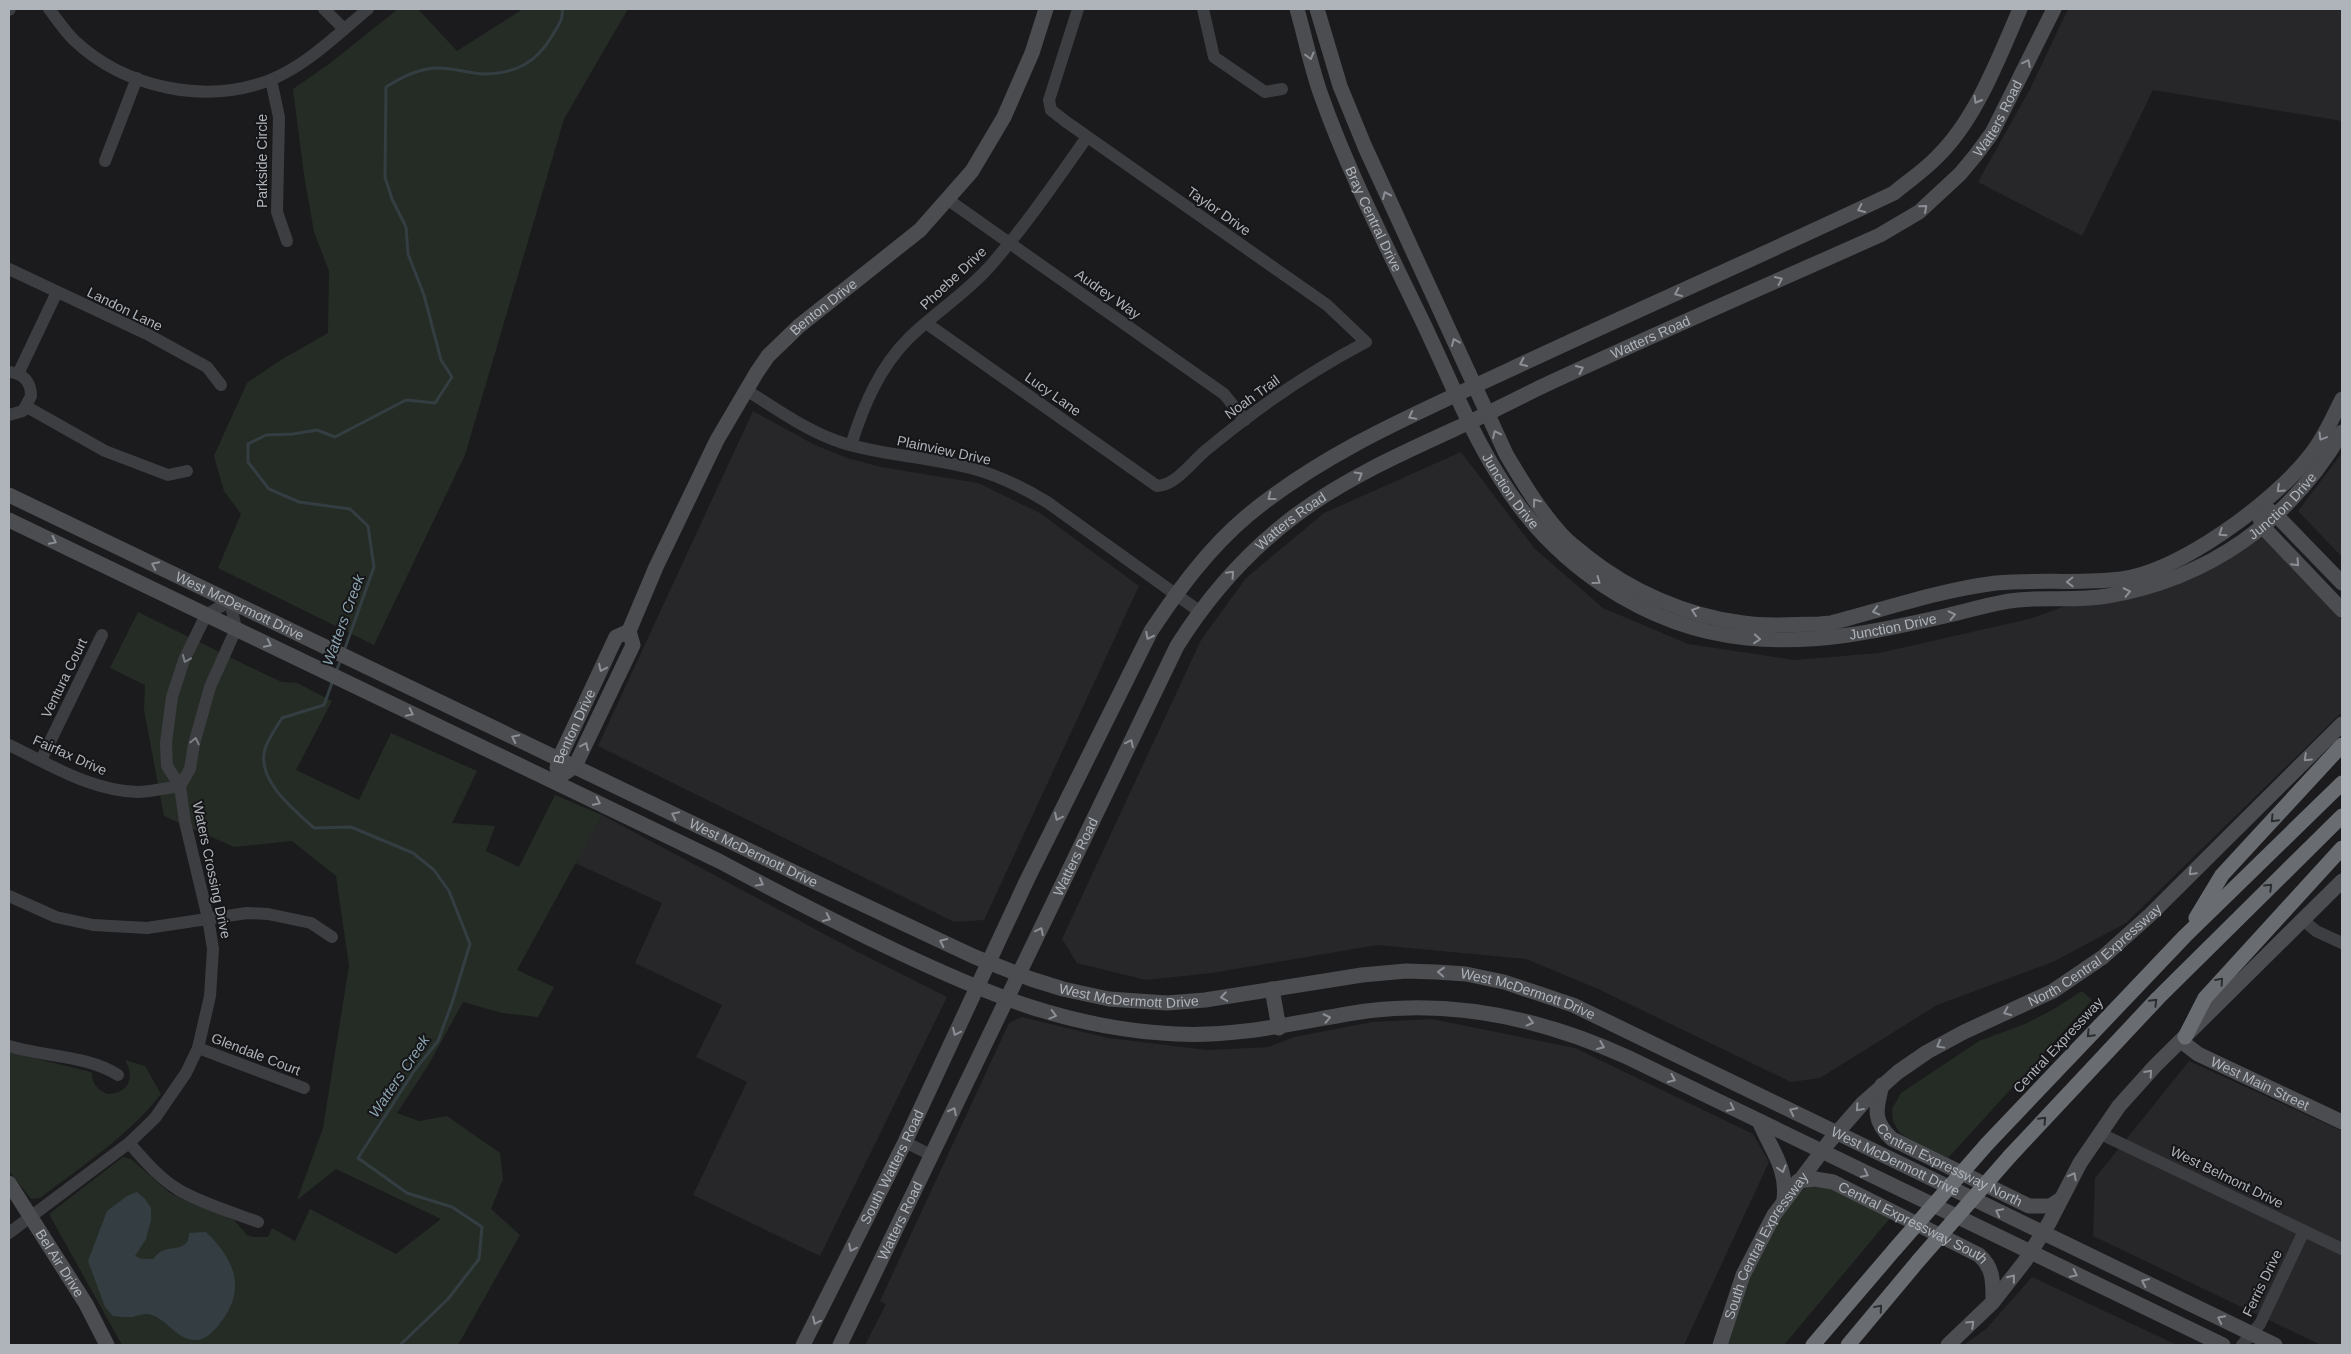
<svg xmlns="http://www.w3.org/2000/svg" width="2351" height="1354" font-family="Arial,sans-serif">
<style>
.built{fill:#27272a}
.green{fill:#252c25}
.water{fill:#343e42}
.lines{fill:none;stroke-linecap:round;stroke-linejoin:round}
.stream{stroke:#343e42;stroke-width:3}
.street{stroke:#3c3e41;stroke-width:12}
.secondary{stroke:#4b4d51;stroke-width:15}
.highway{stroke:#696d72;stroke-width:15}
.highway-bridge{stroke:#696d72;stroke-width:15}
.oneway{stroke:#8c9096}
.oneway2{stroke:#7b7f84}
.oneway3{stroke:#2b2c2e}
.labels{text-anchor:middle;dominant-baseline:central;stroke-width:4;stroke-linejoin:round;paint-order:stroke}
.street-label{font-size:14px;fill:#afb4bb;stroke:#161618}
.water-label{font-size:15px;font-style:italic;fill:#8ba4b1;stroke:#161618}
</style>
<rect width="100%" height="100%" fill="#1b1b1d"/>
<!-- built -->
<g class="built">
<polygon points="2068,9 2342,9 2342,121 2153,90 2082,236 1978,182 2030,89"/>
<polygon points="753,411 815,445 847,458 881,467 978,483 1040,513 1139,586 984,920 954,922 598,746"/>
<polygon points="1461,452 1534,548 1603,608 1688,644 1795,660 1879,653 2029,619 2262,536 2342,620 2342,712 2126,923 2053,962 1937,1005 1820,1078 1791,1082 1596,988 1526,959 1377,945 1212,973 1146,980 1077,963 1062,939 1201,640 1246,578 1324,513"/>
<polygon points="2342,453 2342,557 2298,511"/>
<polygon points="602,815 858,952 947,997 820,1256 693,1195 747,1082 696,1057 722,1005 635,963 662,903 575,863"/>
<polygon points="1022,1017 1108,1038 1207,1050 1269,1047 1294,1037 1372,1022 1432,1019 1575,1048 1753,1134 1769,1162 1684,1345 865,1345 886,1304 880,1301 1009,1023"/>
<polygon points="2189,1061 2342,1131 2342,1345 2321,1345 2093,1236 2095,1178"/>
<polygon points="2032,1277 2177,1345 1964,1345 1986,1329"/>
</g>
<!-- green -->
<g class="green">
<polygon points="398,9 418,9 457,51 520,11 521,9 628,9 564,119 465,455 374,645 218,568 241,514 224,491 214,456 247,383 279,361 328,333 329,271 314,232 304,175 293,89 329,64"/>
<polygon points="138,612 260,672 282,682 297,683 332,701 296,770 359,800 391,733 477,771 452,823 495,826 486,851 519,867 555,795 602,815 517,970 554,987 538,1017 502,1013 463,1002 429,1064 397,1113 419,1121 447,1116 500,1153 503,1179 491,1209 520,1235 458,1345 122,1345 49,1214 123,1157 131,1159 170,1193 184,1200 234,1220 247,1235 253,1237 268,1237 272,1228 295,1241 310,1209 396,1254 441,1219 336,1169 297,1200 323,1128 349,966 336,876 292,841 234,847 164,816 144,710 145,685 110,668"/>
<polygon points="2082,991 2092,1000 1948,1158 1909,1140 1899,1132 1893,1121 1892,1109 1901,1093 1979,1041 2025,1024 2054,1009"/>
<path d="M 9,1052 L 87,1071 L 92,1073 C 92,1084 97,1089 107,1094 C 128,1094 136,1078 125,1060 L 145,1066 L 161,1094 C 128,1136 82,1166 40,1198 L 31,1199 L 9,1171 Z"/>
<path d="M 1817,1183 L 1891,1217 L 1784,1345 L 1726,1345 C 1738,1306 1774,1194 1817,1183 Z"/>
</g>
<!-- water -->
<path class="water" d="M 137,1192 L 145,1199 L 151,1208 L 151,1220 L 146,1239 L 135,1256 L 142,1259 L 153,1259 C 155,1257 159,1252 162,1251 C 174,1246 189,1251 189,1233 L 206,1232 C 234,1259 247,1288 221,1322 C 216,1329 206,1340 197,1340 C 177,1342 166,1316 147,1314 C 142,1314 136,1316 132,1317 C 125,1317 119,1317 113,1316 L 105,1307 L 88,1261 L 107,1211 L 127,1196 Z"/>
<g class="lines">
<!-- stream -->
<g class="stream">
<path d="M 344,651 L 374,567 L 368,526 L 350,509 L 299,502 L 269,489 L 248,462 L 248,444 L 266,435 L 293,434 L 317,430 L 335,437 L 406,400 L 435,403 L 452,377 L 441,360 L 424,295 L 408,254 L 406,227 L 392,199 L 385,177 L 386,87 C 402,77 419,68 439,68 C 455,68 470,74 485,74 C 516,73 536,63 552,36 C 557,27 564,19 562,9"/>
<polyline points="336,672 341,659"/>
<path d="M 333,680 L 324,705 L 282,718 C 276,728 268,739 265,749 C 256,780 294,810 314,828 L 351,827 L 413,853 L 434,870 L 449,891 L 470,944 L 452,1003 L 438,1041 L 414,1071 L 358,1158 L 407,1193 L 452,1207 L 482,1227 L 479,1259 L 448,1299 L 400,1345"/>
</g>
<!-- street -->
<g class="street">
<path d="M 49,9 C 57,19 65,32 75,41 C 125,88 206,105 270,80 C 306,66 339,33 368,9"/>
<polyline points="324,9 344,29"/>
<polyline points="1203,9 1214,57 1265,92 1282,89"/>
<polyline points="9,10 10,9"/>
<polyline points="271,80 279,117 277,212 287,241"/>
<polyline points="105,161 137,78"/>
<polyline points="947,199 1224,394 1245,420"/>
<polyline points="9,269 147,334 207,367 221,385"/>
<path d="M 926,323 L 1157,486 C 1175,486 1192,462 1205,451 C 1254,410 1309,372 1366,342 L 1327,305 L 1065,121 L 1051,110 L 1049,100 L 1078,9"/>
<path d="M 9,372 C 23,373 31,382 31,396 L 23,411 L 9,415"/>
<polyline points="18,374 57,292"/>
<path d="M 746,390 C 777,409 808,432 843,443 C 886,456 931,457 974,469 C 1000,476 1024,488 1047,502 L 1199,611"/>
<polyline points="27,407 105,451 168,475 187,471"/>
<path d="M 851,445 C 863,407 879,368 908,339 C 934,313 967,293 991,265 C 1026,225 1056,181 1087,137"/>
<path d="M 9,745 C 49,764 91,791 138,792 C 151,792 166,788 180,786"/>
<polyline points="41,760 102,635"/>
<polyline points="9,896 56,917 93,925 147,928 247,913 268,914 311,923 332,937"/>
<polyline points="2302,919 2316,931 2342,943"/>
<path d="M 9,1046 C 44,1057 87,1055 118,1075"/>
<polyline points="198,1048 304,1088"/>
<polyline points="2099,1133 2342,1249"/>
<polyline points="905,1142 931,1155"/>
<path d="M 129,1143 C 144,1160 159,1178 179,1190 C 203,1204 232,1212 258,1222"/>
<polyline points="9,1233 129,1143 155,1118 186,1073 198,1048 210,996 213,949 208,918 185,822 180,786 167,766 166,743 172,697 184,660 206,615 230,601 236,629 210,687 194,744 190,769 180,786"/>
<polyline points="2242,1345 2260,1324 2304,1231"/>
</g>
<!-- secondary -->
<g class="secondary">
<path id="s1" d="M 1297,9 C 1305,37 1311,67 1321,95 C 1347,169 1384,241 1418,312 C 1445,367 1467,426 1500,478 C 1553,564 1645,628 1747,638 C 1815,645 1879,631 1945,616 C 1969,611 1994,602 2018,600 C 2047,597 2077,601 2107,596 C 2209,579 2290,521 2342,432"/>
<path d="M 1317,9 L 1340,86 L 1365,147 L 1506,454 C 1523,483 1540,511 1562,535 C 1569,543 1578,549 1585,555 C 1630,591 1686,616 1743,623 C 1768,627 1794,624 1819,624 L 1831,623 C 1885,609 1940,590 1996,583 C 2037,579 2079,584 2121,579 C 2180,571 2271,504 2308,458 C 2323,440 2332,419 2342,399"/>
<path id="s2" d="M 9,495 L 798,874 L 975,957 L 1031,979 L 1063,989 L 1109,999 L 1167,1003 L 1205,1000 L 1362,975 L 1406,971 L 1436,972 L 1466,974 L 1504,982 L 1573,1005 L 2275,1345"/>
<polyline points="2269,510 2277,516 2342,583"/>
<polyline points="2260,519 2263,527 2342,610"/>
<path d="M 9,520 L 719,861 C 777,892 835,922 894,950 C 989,995 1070,1029 1176,1034 C 1235,1037 1290,1024 1347,1014 C 1443,997 1539,1017 1627,1057 L 2223,1345"/>
<path id="s3" d="M 557,768 L 559,759 L 616,637 L 629,631"/>
<path id="s4" d="M 553,781 L 575,766 L 633,645 L 629,631 L 656,567 L 717,440 L 757,372 L 768,356 L 799,326 L 920,230 L 972,171 L 1004,117 L 1032,53 L 1046,9"/>
<polyline points="1272,989 1279,1028"/>
<path id="s5" d="M 2181,1041 L 2198,1054 L 2342,1122"/>
<path id="s6" d="M 1882,1085 C 1876,1109 1872,1121 1892,1139 L 2029,1206 L 2050,1206 L 2061,1199"/>
<path d="M 1759,1121 C 1770,1148 1788,1168 1784,1199"/>
<path id="s7" d="M 1798,1181 L 1815,1179 L 1833,1182 L 1979,1255 C 1994,1268 1993,1283 1993,1302"/>
<path id="s8" d="M 9,1183 L 86,1304 L 107,1345"/>
<path id="s9" d="M 803,1345 L 905,1142 L 1027,880 L 1151,631 C 1179,589 1208,549 1247,516 C 1324,452 1417,413 1507,371 C 1635,311 1765,254 1894,193 C 1908,181 1925,170 1938,156 C 1976,119 1999,57 2020,9"/>
<path id="s10" d="M 840,1345 L 1177,646 C 1209,595 1248,551 1296,515 C 1349,476 1409,450 1468,423 C 1493,411 1518,398 1543,386 C 1655,334 1768,285 1880,235 L 1919,212 L 1960,174 L 1975,156 L 1992,133 L 2054,9"/>
<path id="s11" d="M 1720,1345 L 1743,1275 L 1774,1215 L 1829,1142 L 1863,1103 L 1898,1072 L 1927,1052 L 1964,1032 L 2053,991 L 2103,957 L 2150,915 L 2342,724"/>
<polyline points="1948,1345 1993,1302 2025,1261 2049,1223 2080,1163 2119,1106 2155,1066 2342,881"/>
</g>
<!-- highway -->
<g class="highway">
<polyline points="2196,918 2222,875 2342,745"/>
<polyline points="2185,1037 2205,998 2342,848"/>
<polyline points="1987,1144 2185,936 2342,783"/>
<polyline points="2010,1156 2158,998 2342,816"/>
<polyline points="1813,1345 1895,1249"/>
<polyline points="1848,1345 1919,1260"/>
</g>
<!-- highway-bridge -->
<g class="highway-bridge">
<polyline points="1895,1249 1987,1144"/>
<polyline points="1919,1260 2010,1156"/>
</g>
</g>
<!-- one-way arrows -->
<defs><path id="oneway-chevron" d="M-2-3.5L2.5 0L-2 3.5" fill="none" stroke-width="1.6" stroke-linecap="round" stroke-linejoin="round" transform="scale(1.25)"/></defs>
<g class="oneway">
<use href="#oneway-chevron" transform="translate(1310 56) rotate(75)"/>
<use href="#oneway-chevron" transform="translate(2027 63) rotate(-64)"/>
<use href="#oneway-chevron" transform="translate(1977 100) rotate(120)"/>
<use href="#oneway-chevron" transform="translate(1386 195) rotate(-114)"/>
<use href="#oneway-chevron" transform="translate(1924 208) rotate(-41)"/>
<use href="#oneway-chevron" transform="translate(1861 209) rotate(155)"/>
<use href="#oneway-chevron" transform="translate(1779 280) rotate(-24)"/>
<use href="#oneway-chevron" transform="translate(1678 293) rotate(156)"/>
<use href="#oneway-chevron" transform="translate(1455 342) rotate(-113)"/>
<use href="#oneway-chevron" transform="translate(1523 363) rotate(155)"/>
<use href="#oneway-chevron" transform="translate(1580 369) rotate(-25)"/>
<use href="#oneway-chevron" transform="translate(1412 416) rotate(153)"/>
<use href="#oneway-chevron" transform="translate(1496 434) rotate(-115)"/>
<use href="#oneway-chevron" transform="translate(2322 437) rotate(121)"/>
<use href="#oneway-chevron" transform="translate(1359 475) rotate(-30)"/>
<use href="#oneway-chevron" transform="translate(2280 489) rotate(137)"/>
<use href="#oneway-chevron" transform="translate(1271 497) rotate(142)"/>
<use href="#oneway-chevron" transform="translate(1536 502) rotate(-127)"/>
<use href="#oneway-chevron" transform="translate(2222 533) rotate(147)"/>
<use href="#oneway-chevron" transform="translate(53 541) rotate(26)"/>
<use href="#oneway-chevron" transform="translate(2296 563) rotate(47)"/>
<use href="#oneway-chevron" transform="translate(155 565) rotate(-154)"/>
<use href="#oneway-chevron" transform="translate(1231 574) rotate(-47)"/>
<use href="#oneway-chevron" transform="translate(1597 581) rotate(36)"/>
<use href="#oneway-chevron" transform="translate(2070 582) rotate(179)"/>
<use href="#oneway-chevron" transform="translate(2127 592) rotate(-12)"/>
<use href="#oneway-chevron" transform="translate(1695 611) rotate(-161)"/>
<use href="#oneway-chevron" transform="translate(1876 611) rotate(165)"/>
<use href="#oneway-chevron" transform="translate(1952 615) rotate(-13)"/>
<use href="#oneway-chevron" transform="translate(1149 636) rotate(117)"/>
<use href="#oneway-chevron" transform="translate(1757 639) rotate(5)"/>
<use href="#oneway-chevron" transform="translate(268 644) rotate(26)"/>
<use href="#oneway-chevron" transform="translate(602 668) rotate(115)"/>
<use href="#oneway-chevron" transform="translate(410 713) rotate(26)"/>
<use href="#oneway-chevron" transform="translate(515 738) rotate(-154)"/>
<use href="#oneway-chevron" transform="translate(1130 743) rotate(-64)"/>
<use href="#oneway-chevron" transform="translate(585 746) rotate(-65)"/>
<use href="#oneway-chevron" transform="translate(2307 758) rotate(136)"/>
<use href="#oneway-chevron" transform="translate(597 802) rotate(26)"/>
<use href="#oneway-chevron" transform="translate(675 815) rotate(-154)"/>
<use href="#oneway-chevron" transform="translate(1058 817) rotate(116)"/>
<use href="#oneway-chevron" transform="translate(2192 872) rotate(135)"/>
<use href="#oneway-chevron" transform="translate(760 883) rotate(29)"/>
<use href="#oneway-chevron" transform="translate(827 918) rotate(25)"/>
<use href="#oneway-chevron" transform="translate(1040 931) rotate(-64)"/>
<use href="#oneway-chevron" transform="translate(943 942) rotate(-155)"/>
<use href="#oneway-chevron" transform="translate(1441 972) rotate(-176)"/>
<use href="#oneway-chevron" transform="translate(1224 997) rotate(171)"/>
<use href="#oneway-chevron" transform="translate(2007 1012) rotate(156)"/>
<use href="#oneway-chevron" transform="translate(1053 1015) rotate(15)"/>
<use href="#oneway-chevron" transform="translate(1327 1018) rotate(-12)"/>
<use href="#oneway-chevron" transform="translate(1530 1022) rotate(14)"/>
<use href="#oneway-chevron" transform="translate(956 1032) rotate(115)"/>
<use href="#oneway-chevron" transform="translate(1940 1045) rotate(151)"/>
<use href="#oneway-chevron" transform="translate(1601 1046) rotate(23)"/>
<use href="#oneway-chevron" transform="translate(2149 1073) rotate(-48)"/>
<use href="#oneway-chevron" transform="translate(1672 1079) rotate(25)"/>
<use href="#oneway-chevron" transform="translate(1731 1108) rotate(26)"/>
<use href="#oneway-chevron" transform="translate(1859 1108) rotate(132)"/>
<use href="#oneway-chevron" transform="translate(953 1111) rotate(-63)"/>
<use href="#oneway-chevron" transform="translate(1793 1111) rotate(-154)"/>
<use href="#oneway-chevron" transform="translate(1782 1169) rotate(74)"/>
<use href="#oneway-chevron" transform="translate(1865 1174) rotate(26)"/>
<use href="#oneway-chevron" transform="translate(2073 1176) rotate(-62)"/>
<use href="#oneway-chevron" transform="translate(1999 1212) rotate(-153)"/>
<use href="#oneway-chevron" transform="translate(852 1248) rotate(116)"/>
<use href="#oneway-chevron" transform="translate(2074 1274) rotate(26)"/>
<use href="#oneway-chevron" transform="translate(2012 1278) rotate(-51)"/>
<use href="#oneway-chevron" transform="translate(2145 1282) rotate(-155)"/>
<use href="#oneway-chevron" transform="translate(2221 1319) rotate(-153)"/>
<use href="#oneway-chevron" transform="translate(816 1321) rotate(116)"/>
<use href="#oneway-chevron" transform="translate(1971 1324) rotate(-44)"/>
</g>
<g class="oneway2">
<use href="#oneway-chevron" transform="translate(186 659) rotate(113)"/>
<use href="#oneway-chevron" transform="translate(195 741) rotate(-77)"/>
</g>
<g class="oneway3">
<use href="#oneway-chevron" transform="translate(2274 819) rotate(133)"/>
<use href="#oneway-chevron" transform="translate(2269 887) rotate(-44)"/>
<use href="#oneway-chevron" transform="translate(2220 981) rotate(-48)"/>
<use href="#oneway-chevron" transform="translate(2154 1002) rotate(-46)"/>
<use href="#oneway-chevron" transform="translate(2090 1034) rotate(134)"/>
<use href="#oneway-chevron" transform="translate(2043 1120) rotate(-47)"/>
<use href="#oneway-chevron" transform="translate(1879 1308) rotate(-50)"/>
</g>
<g class="labels">
<!-- street labels -->
<g class="street-label">
<text stroke="none"><textPath href="#s10" startOffset="1771">Watters Road</textPath></text>
<text transform="translate(262 161) rotate(-90)">Parkside Circle</text>
<text transform="translate(1219 211) rotate(35)">Taylor Drive</text>
<text stroke="none"><textPath href="#s1" startOffset="224">Bray Central Drive</textPath></text>
<text transform="translate(953 278) rotate(-43)">Phoebe Drive</text>
<text transform="translate(1108 294) rotate(35)">Audrey Way</text>
<text stroke="none"><textPath href="#s4" startOffset="558">Benton Drive</textPath></text>
<text transform="translate(125 309) rotate(26)">Landon Lane</text>
<text stroke="none"><textPath href="#s10" startOffset="1351">Watters Road</textPath></text>
<text transform="translate(1053 394) rotate(35)">Lucy Lane</text>
<text transform="translate(1252 397) rotate(-36)">Noah Trail</text>
<text transform="translate(944 450) rotate(12)">Plainview Drive</text>
<text stroke="none"><textPath href="#s1" startOffset="529">Junction Drive</textPath></text>
<text stroke="none"><textPath href="#s1" startOffset="1382">Junction Drive</textPath></text>
<text stroke="none"><textPath href="#s10" startOffset="946">Watters Road</textPath></text>
<text stroke="none"><textPath href="#s2" startOffset="256">West McDermott Drive</textPath></text>
<text stroke="none"><textPath href="#s1" startOffset="964">Junction Drive</textPath></text>
<text transform="translate(64 678) rotate(-64)">Ventura Court</text>
<text stroke="none"><textPath href="#s3" startOffset="45">Benton Drive</textPath></text>
<text transform="translate(70 755) rotate(24)">Fairfax Drive</text>
<text stroke="none"><textPath href="#s2" startOffset="826">West McDermott Drive</textPath></text>
<text stroke="none"><textPath href="#s10" startOffset="542">Watters Road</textPath></text>
<text transform="translate(212 870) rotate(78)">Waters Crossing Drive</text>
<text stroke="none"><textPath href="#s11" startOffset="561">North Central Expressway</textPath></text>
<text stroke="none"><textPath href="#s2" startOffset="1231">West McDermott Drive</textPath></text>
<text stroke="none"><textPath href="#s2" startOffset="1636">West McDermott Drive</textPath></text>
<text transform="translate(2058 1045) rotate(-47)">Central Expressway</text>
<text transform="translate(256 1054) rotate(21)">Glendale Court</text>
<text stroke="none"><textPath href="#s5" startOffset="90">West Main Street</textPath></text>
<text stroke="none"><textPath href="#s2" startOffset="2041">West McDermott Drive</textPath></text>
<text stroke="none"><textPath href="#s6" startOffset="122">Central Expressway North</textPath></text>
<text stroke="none"><textPath href="#s9" startOffset="199">South Watters Road</textPath></text>
<text transform="translate(2227 1177) rotate(26)">West Belmont Drive</text>
<text stroke="none"><textPath href="#s10" startOffset="138">Watters Road</textPath></text>
<text stroke="none"><textPath href="#s7" startOffset="125">Central Expressway South</textPath></text>
<text stroke="none"><textPath href="#s11" startOffset="110">South Central Expressway</textPath></text>
<text stroke="none"><textPath href="#s8" startOffset="95">Bel Air Drive</textPath></text>
<text transform="translate(2262 1283) rotate(-64)">Ferris Drive</text>
</g>
<!-- water labels -->
<g class="water-label">
<text transform="translate(343 620) rotate(-70)">Watters Creek</text>
<text transform="translate(399 1076) rotate(-56)">Watters Creek</text>
</g>
</g>
<!-- border -->
<rect width="2351" height="1354" fill="none" stroke="#afb4bb" stroke-width="20"/>
</svg>
